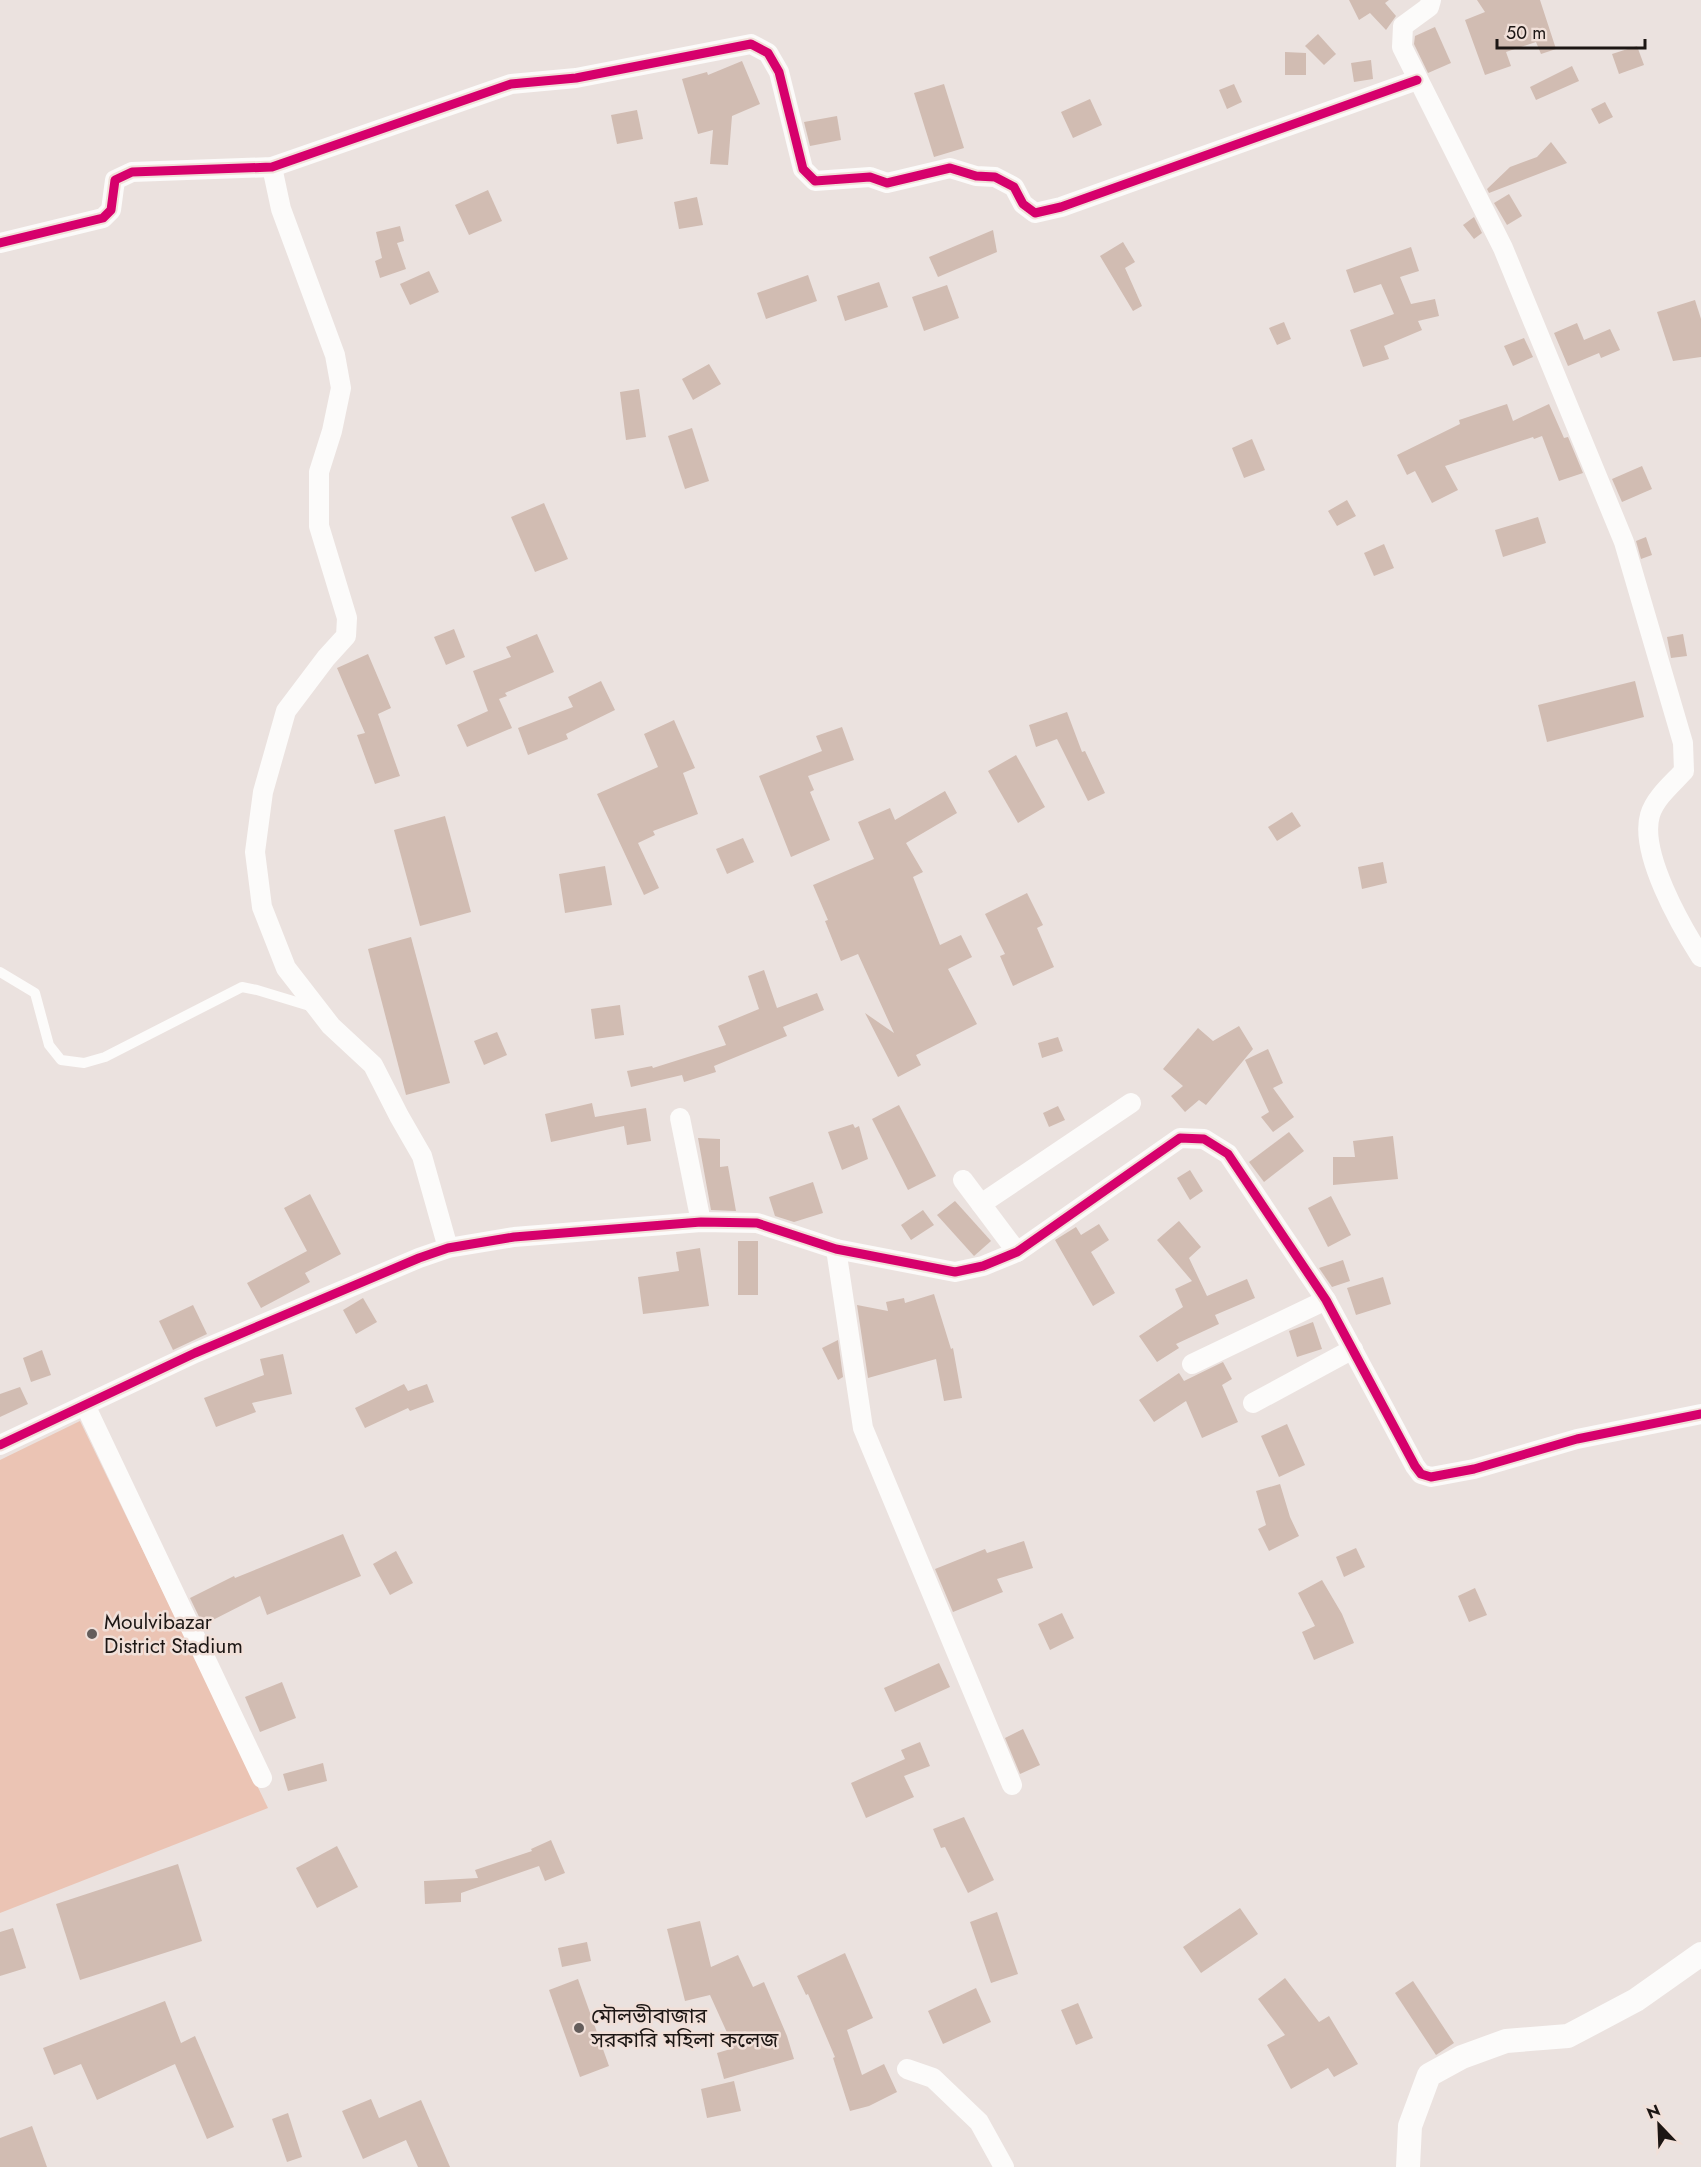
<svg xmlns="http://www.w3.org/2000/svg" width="1701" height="2167" font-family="Jost,'Noto Sans Bengali',sans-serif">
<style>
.green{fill:#ebc4b4}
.building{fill:#d1bcb2}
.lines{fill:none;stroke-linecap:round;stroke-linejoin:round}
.service{stroke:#fcfbfa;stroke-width:10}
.minor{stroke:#fcfbfa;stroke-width:20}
.tertiary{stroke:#fcfbfa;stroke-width:24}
.cycleway-casing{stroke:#f1e0d9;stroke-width:13}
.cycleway{stroke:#d6006c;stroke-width:9}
.poi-dot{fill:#645d5b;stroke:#f1e0d9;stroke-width:2}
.labels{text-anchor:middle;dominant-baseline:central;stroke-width:5;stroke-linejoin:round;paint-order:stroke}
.poi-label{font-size:21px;fill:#1c1614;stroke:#f1e0d9;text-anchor:start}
</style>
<rect width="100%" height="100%" fill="#ebe2df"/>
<!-- green -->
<polygon class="green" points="80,1421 268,1808 0,1913 0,1460"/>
<!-- building -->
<g class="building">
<polygon points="1349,0 1389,0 1385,3 1396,16 1386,30 1370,13 1359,20"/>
<polygon points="1477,0 1540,0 1556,49 1541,54 1536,42 1506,52 1511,66 1485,75 1465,20 1485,12"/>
<polygon points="1435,27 1451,63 1428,73 1414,44 1415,36"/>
<polygon points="1318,34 1336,54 1324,65 1305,46"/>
<polygon points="1637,46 1644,65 1619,74 1612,54"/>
<polygon points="1285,52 1306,53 1306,75 1285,75"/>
<polygon points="1371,60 1373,79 1354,82 1351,63"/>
<polygon points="742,61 760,104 732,116 728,165 710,164 713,130 698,134 682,79 707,72 708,75"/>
<polygon points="1572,66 1579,81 1536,100 1530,87"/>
<polygon points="944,84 964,148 934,157 914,93"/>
<polygon points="1234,84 1242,102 1227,109 1219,90"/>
<polygon points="1090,99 1102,125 1073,138 1061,112"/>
<polygon points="1605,102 1613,117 1599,124 1591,109"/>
<polygon points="637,110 643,139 617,144 611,115"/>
<polygon points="837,116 841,140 810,146 804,122"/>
<polygon points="1551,142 1567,163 1489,193 1487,189 1510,167 1537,157"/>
<polygon points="488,190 502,221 469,235 455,205"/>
<polygon points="1509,194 1522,216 1507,225 1494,203"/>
<polygon points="697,197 703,225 679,229 674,202"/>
<polygon points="1474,217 1482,233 1474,239 1463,225"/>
<polygon points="400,226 404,241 397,243 406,269 380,278 375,261 382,258 376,232"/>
<polygon points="993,230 997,252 938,277 929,257"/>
<polygon points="1123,242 1135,262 1125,268 1142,306 1133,311 1100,256"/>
<polygon points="1411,247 1419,271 1400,277 1411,304 1435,299 1439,316 1418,321 1422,330 1384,346 1389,359 1363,367 1350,330 1394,314 1381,284 1354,293 1346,270"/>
<polygon points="429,271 439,292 410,305 400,284"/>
<polygon points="808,275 817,301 766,319 757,293"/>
<polygon points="879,282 888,307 845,321 837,296"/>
<polygon points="947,285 959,318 924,331 912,297"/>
<polygon points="1695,300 1701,319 1701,357 1673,361 1657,312"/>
<polygon points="1284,322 1291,339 1277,345 1269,328"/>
<polygon points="1577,323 1584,340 1610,329 1620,350 1601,358 1599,353 1568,366 1554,333"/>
<polygon points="1524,338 1533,357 1513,366 1504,346"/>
<polygon points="709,364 721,384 693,400 682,379"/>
<polygon points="639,389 646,437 626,440 620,392"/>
<polygon points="1507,404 1513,421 1549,404 1564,438 1568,437 1583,473 1559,481 1542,436 1534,439 1533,437 1445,466 1458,490 1432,503 1415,471 1407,475 1397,455 1460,424 1459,420"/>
<polygon points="692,428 709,481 685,489 668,436"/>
<polygon points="1252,439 1265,470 1244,478 1232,448"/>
<polygon points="1642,466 1652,489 1622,502 1612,479"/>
<polygon points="1347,500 1356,516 1337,526 1328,511"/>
<polygon points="544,503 568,559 535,572 511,517"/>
<polygon points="1538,517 1546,543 1503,557 1495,530"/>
<polygon points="1646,537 1652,555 1641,559 1636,541"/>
<polygon points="1384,544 1394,568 1374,576 1364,553"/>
<polygon points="454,629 465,657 446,665 434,637"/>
<polygon points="537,634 554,672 505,693 507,696 499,699 512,728 467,747 457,725 488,711 473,671 511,657 506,647"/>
<polygon points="1683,634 1687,656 1671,658 1667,637"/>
<polygon points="368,654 391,708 378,714 400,776 375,784 357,735 365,733 337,668"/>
<polygon points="601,681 615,710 566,734 568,739 528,755 518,728 573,707 568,697"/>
<polygon points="1635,681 1644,717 1547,742 1538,705"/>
<polygon points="1067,712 1082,752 1085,751 1105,793 1088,801 1057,739 1036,747 1029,725"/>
<polygon points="674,720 695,768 683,773 698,814 653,831 655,835 638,843 659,888 644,895 597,794 658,767 644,734"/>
<polygon points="842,727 854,760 808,776 814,790 810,792 830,840 791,857 759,776 822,751 816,736"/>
<polygon points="1016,755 1045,807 1018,823 988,771"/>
<polygon points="945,791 957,813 906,843 923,872 913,877 940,945 961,935 972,957 948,969 977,1024 916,1055 921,1065 898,1077 865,1013 894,1033 858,954 841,961 825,921 828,920 813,885 874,859 858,822 890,808 895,820"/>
<polygon points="1292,812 1301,826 1277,841 1268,827"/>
<polygon points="445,816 471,912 420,926 394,830"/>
<polygon points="743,838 754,862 727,874 716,849"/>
<polygon points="1383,862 1387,883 1362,889 1358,867"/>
<polygon points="605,866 612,905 565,913 559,874"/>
<polygon points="1027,893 1043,925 1037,928 1054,967 1013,986 1000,956 1005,954 985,914"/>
<polygon points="411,937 450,1083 406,1095 368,949"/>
<polygon points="764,970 777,1008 817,993 824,1010 783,1027 787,1036 714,1066 716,1072 684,1082 682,1075 631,1087 627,1071 652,1066 653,1068 726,1045 718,1026 759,1009 748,976"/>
<polygon points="620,1005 624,1035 595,1039 591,1009"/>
<polygon points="1239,1026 1253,1049 1206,1105 1199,1100 1185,1112 1171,1096 1183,1086 1163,1069 1198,1028 1213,1041"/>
<polygon points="497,1032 507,1055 484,1065 474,1041"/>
<polygon points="1058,1037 1063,1051 1042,1058 1038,1043"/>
<polygon points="1268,1049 1283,1083 1273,1088 1294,1117 1273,1132 1261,1117 1269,1112 1245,1060"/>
<polygon points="592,1103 595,1117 646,1108 651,1141 627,1145 624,1126 551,1142 545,1114"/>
<polygon points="899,1105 936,1176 908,1190 872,1119"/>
<polygon points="1058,1106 1065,1120 1049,1127 1043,1113"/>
<polygon points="853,1124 855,1128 859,1126 868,1159 842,1170 828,1132"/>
<polygon points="1289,1132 1304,1151 1264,1182 1249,1162"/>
<polygon points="1393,1136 1398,1179 1333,1185 1333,1157 1355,1157 1353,1141"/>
<polygon points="698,1138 720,1139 720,1167 728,1166 736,1211 711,1210"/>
<polygon points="1190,1170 1203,1191 1190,1200 1177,1178"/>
<polygon points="813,1182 823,1213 794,1222 775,1216 769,1197"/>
<polygon points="310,1194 341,1254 305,1273 310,1282 261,1308 247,1283 307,1251 284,1208"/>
<polygon points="1331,1196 1351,1235 1328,1247 1308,1208"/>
<polygon points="955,1201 991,1241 974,1256 937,1215"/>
<polygon points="923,1210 934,1225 911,1240 901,1225"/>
<polygon points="1179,1221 1201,1247 1189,1258 1207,1296 1247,1279 1255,1298 1215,1315 1219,1324 1176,1344 1179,1348 1157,1362 1139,1336 1183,1307 1175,1289 1192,1281 1157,1240"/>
<polygon points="1099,1224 1109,1240 1091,1252 1115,1293 1093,1306 1055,1240 1076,1227 1081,1235"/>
<rect x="738" y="1241" width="20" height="54"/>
<polygon points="700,1248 709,1306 643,1314 638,1277 679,1271 676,1252"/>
<polygon points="1343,1260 1350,1281 1332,1287 1319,1268"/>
<polygon points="1383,1277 1391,1304 1356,1315 1347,1288"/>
<polygon points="934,1294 951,1349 953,1348 962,1398 944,1401 936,1359 868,1378 857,1305 888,1311 886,1302 904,1298 905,1303"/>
<polygon points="363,1298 377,1322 356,1334 343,1310"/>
<polygon points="193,1305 207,1334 173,1350 159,1321"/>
<polygon points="1313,1322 1322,1349 1297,1357 1289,1331"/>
<polygon points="838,1340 843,1377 838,1380 822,1348"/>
<polygon points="42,1350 51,1375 31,1382 23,1358"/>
<polygon points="283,1354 292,1394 252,1403 256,1412 216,1427 204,1398 264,1375 260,1359"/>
<polygon points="1223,1362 1232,1379 1222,1385 1238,1422 1202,1438 1186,1401 1154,1422 1139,1400 1179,1373 1184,1381"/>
<polygon points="404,1384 408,1391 427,1384 434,1402 410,1411 408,1408 365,1428 355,1408"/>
<polygon points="20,1387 28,1404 0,1417 0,1394"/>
<polygon points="1287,1424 1305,1465 1279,1477 1261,1436"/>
<polygon points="1280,1484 1290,1517 1299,1536 1269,1551 1258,1529 1266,1525 1256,1491"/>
<polygon points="343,1534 361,1576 267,1615 260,1596 203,1625 190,1598 234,1576 235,1578"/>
<polygon points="1024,1541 1033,1568 997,1579 1003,1592 953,1612 935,1569 985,1549 987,1553"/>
<polygon points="1356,1548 1365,1567 1344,1577 1336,1557"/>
<polygon points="396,1551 413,1583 390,1595 373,1564"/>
<polygon points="1322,1580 1342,1614 1354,1643 1314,1660 1302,1632 1315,1626 1298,1593"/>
<polygon points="1475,1588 1487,1615 1469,1622 1458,1596"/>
<polygon points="1062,1613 1074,1638 1050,1650 1038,1624"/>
<polygon points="939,1663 950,1687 895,1712 884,1688"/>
<polygon points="282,1682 296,1718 260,1732 245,1697"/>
<polygon points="1023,1729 1040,1765 1020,1774 1005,1738"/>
<polygon points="920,1742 930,1766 904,1776 914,1797 866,1818 851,1783 905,1759 901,1750"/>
<polygon points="323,1763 327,1781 288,1791 283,1774"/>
<polygon points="964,1817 994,1880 968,1893 945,1847 941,1848 933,1829"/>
<polygon points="551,1840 565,1873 545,1881 539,1866 461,1893 461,1902 425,1904 424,1881 478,1878 475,1870 532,1851 531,1849"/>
<polygon points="337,1846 358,1887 317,1908 296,1868"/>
<polygon points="178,1864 202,1941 80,1980 56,1904"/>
<polygon points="1240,1908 1258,1934 1201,1973 1183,1947"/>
<polygon points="997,1912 1018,1974 991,1983 970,1922"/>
<polygon points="700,1921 711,1967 738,1955 753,1987 764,1982 787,2036 794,2059 724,2079 717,2053 734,2048 710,1995 685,2001 667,1929"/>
<polygon points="13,1928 26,1968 0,1976 0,1932"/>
<polygon points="587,1942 591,1961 562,1967 558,1948"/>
<polygon points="845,1953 873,2018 847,2030 862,2075 884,2064 897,2092 869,2106 850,2111 833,2058 835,2057 808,1994 806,1995 797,1976"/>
<polygon points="1285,1978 1319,2022 1329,2016 1358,2064 1334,2077 1328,2068 1291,2089 1267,2045 1285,2035 1258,1999"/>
<polygon points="578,1979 609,2066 580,2077 549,1990"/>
<polygon points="1413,1981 1454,2043 1436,2055 1395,1993"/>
<polygon points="976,1988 991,2022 943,2044 928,2011"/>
<polygon points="165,2001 181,2043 195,2036 234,2127 207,2139 175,2064 97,2100 81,2064 54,2075 43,2048"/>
<polygon points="1078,2003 1093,2038 1076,2045 1061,2010"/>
<polygon points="734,2081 741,2111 707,2118 701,2089"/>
<polygon points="371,2099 379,2118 421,2100 450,2167 418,2167 406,2140 363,2159 342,2111"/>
<polygon points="288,2113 302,2157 287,2162 272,2119"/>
<polygon points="32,2126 47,2167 0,2167 0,2138"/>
</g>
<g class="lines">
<!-- service -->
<polyline class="service" points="0,972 35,993 49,1045 61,1060 84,1063 105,1057 242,987 257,990 313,1007"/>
<!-- minor -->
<g class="minor">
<path d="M 1431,0 L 1429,7 L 1403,26 L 1402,47 L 1503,248 L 1624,542 L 1683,743 L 1684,771 C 1672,784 1655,798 1650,815 C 1639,853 1681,926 1701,957"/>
<polyline points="272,167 281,209 335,355 341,388 332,431 319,472 319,526 347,618 346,636 326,658 286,711 263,792 255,852 262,907 286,968 331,1026 373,1065 399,1116 422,1156 448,1248"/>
<polyline points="0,243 103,218 111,210 115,180 132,172 272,167 511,84 576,78 751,44 768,53 779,72 803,169 815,181 870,177 887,183 950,168 976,176 995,177 1014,187 1023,204 1035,213 1061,207 1417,80"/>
<polyline points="680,1118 701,1222"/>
<polyline points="963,1180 1017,1252"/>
<polyline points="981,1204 1131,1103"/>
<polyline points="836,1249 863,1428 1012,1785"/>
<polyline points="1192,1364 1326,1300"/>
<polyline points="1253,1403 1353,1349"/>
<polyline points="85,1405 262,1778"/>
<polyline points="0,1445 195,1353 419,1258 448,1248 514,1237 701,1222 757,1223 836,1249 955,1272 983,1266 1017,1252 1180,1138 1204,1139 1228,1154 1326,1300 1415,1466 1421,1474 1431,1477 1474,1469 1577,1439 1701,1414"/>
<polyline points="907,2069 933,2078 979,2122 1004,2167"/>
</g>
<!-- tertiary -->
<polyline class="tertiary" points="1408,2167 1410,2126 1429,2075 1462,2057 1506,2041 1568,2036 1636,2000 1701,1954"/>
<!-- cycleway casing -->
<g class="cycleway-casing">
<g id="cycleway">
<polyline points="0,243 103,218 111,210 115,180 132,172 272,167 511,84 576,78 751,44 768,53 779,72 803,169 815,181 870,177 887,183 950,168 976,176 995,177 1014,187 1023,204 1035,213 1061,207 1417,80"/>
<polyline points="0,1445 195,1353 419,1258 448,1248 514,1237 701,1222 757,1223 836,1249 955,1272 983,1266 1017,1252 1180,1138 1204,1139 1228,1154 1326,1300 1415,1466 1421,1474 1431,1477 1474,1469 1577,1439 1701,1414"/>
</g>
</g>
<!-- cycleway -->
<use href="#cycleway" class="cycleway"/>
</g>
<!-- markers -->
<g class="poi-dot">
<circle cx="92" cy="1634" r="6"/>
<circle cx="579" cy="2028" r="6"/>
</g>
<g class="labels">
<!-- poi labels -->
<g class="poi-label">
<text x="104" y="1622">Moulvibazar<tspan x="104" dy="24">District Stadium</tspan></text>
<text x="591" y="2016">মৌলভীবাজার<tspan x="591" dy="24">সরকারি মহিলা কলেজ</tspan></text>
</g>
</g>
<!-- north arrow -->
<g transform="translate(1659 2125) rotate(337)" stroke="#f1e0d9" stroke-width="4.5" paint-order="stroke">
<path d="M0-4.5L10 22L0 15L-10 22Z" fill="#1c1614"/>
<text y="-9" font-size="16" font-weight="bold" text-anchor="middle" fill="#1c1614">N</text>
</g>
<!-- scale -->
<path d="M1497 39v9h148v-9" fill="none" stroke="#1c1614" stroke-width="3"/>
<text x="1506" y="39" font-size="18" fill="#1c1614" stroke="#f1e0d9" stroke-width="4.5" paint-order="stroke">50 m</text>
</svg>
